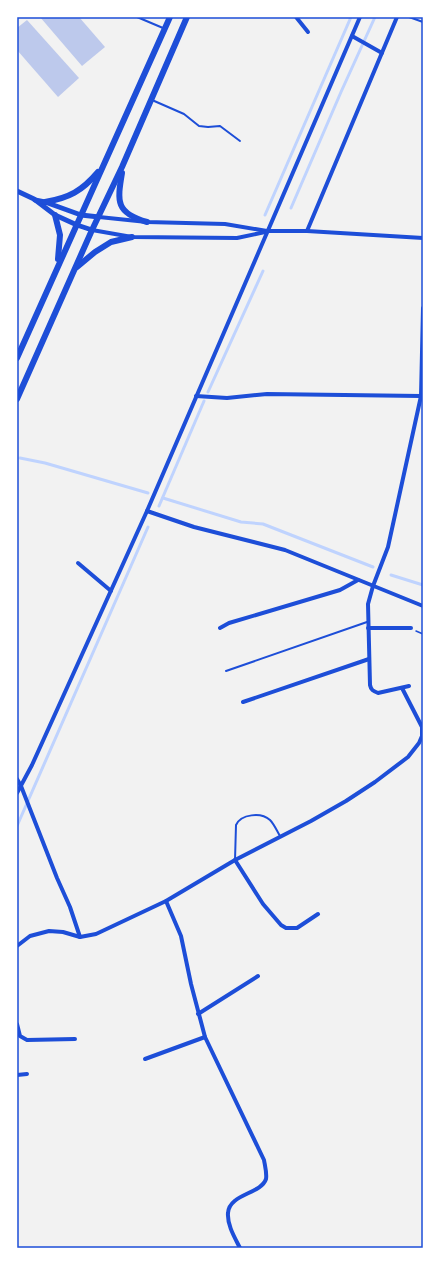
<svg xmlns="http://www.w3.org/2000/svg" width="440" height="1265" font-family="Cabin,sans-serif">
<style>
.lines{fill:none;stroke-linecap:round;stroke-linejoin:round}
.stream{stroke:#bfd3fe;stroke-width:3}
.building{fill:#bdc9ec}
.path{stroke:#1d4ed8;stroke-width:1.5}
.service{stroke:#1d4ed8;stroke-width:2}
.minor{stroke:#1d4ed8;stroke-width:4}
.tertiary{stroke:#1d4ed8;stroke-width:5}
.trunk{stroke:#1d4ed8;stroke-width:6}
.neatline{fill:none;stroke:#1d4ed8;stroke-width:1.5}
</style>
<rect width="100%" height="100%" fill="#f2f2f2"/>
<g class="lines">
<!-- stream -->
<g class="stream">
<polyline points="291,208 341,92 375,17"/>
<polyline points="265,215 351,17"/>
<polyline points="208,392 263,271"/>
<polyline points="20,458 45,463 148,493"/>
<polyline points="163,498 241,522 263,524 373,567"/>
<polyline points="159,506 204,401"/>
<polyline points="391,575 423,585"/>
<polyline points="17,826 148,527"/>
</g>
</g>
<!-- building -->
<g class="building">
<polygon points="40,17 79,17 105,47 82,66"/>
<polygon points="27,20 79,78 58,97 17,50 17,28"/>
</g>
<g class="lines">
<!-- path -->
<polyline class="path" points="416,631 423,634"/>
<!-- service -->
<g class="service">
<polyline points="137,17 163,28"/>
<polyline points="409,17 423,22"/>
<polyline points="152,100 184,114 199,126 208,127 220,126 240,141"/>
<polyline points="226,671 367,622"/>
<path d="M 235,860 L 236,825 C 241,814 261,812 270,820 C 274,824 277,831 280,836"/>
</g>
<!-- minor -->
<g class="minor">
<polyline points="296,17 308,32"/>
<polyline points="352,36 382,53"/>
<polyline points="99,217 147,222 225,224 267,231 307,231 423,238"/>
<polyline points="92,230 132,237 237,238 265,232"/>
<polyline points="307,231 397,17"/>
<polyline points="196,396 227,398 267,394 421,396"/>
<polyline points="147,511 194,527 285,550 423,606"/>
<polyline points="78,563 111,591"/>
<polyline points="220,628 229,623 340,590 358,580"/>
<polyline points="368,628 411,628"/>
<path d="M 409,686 L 378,693 C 373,691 371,690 370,685 L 368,604 L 373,586 L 388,547 L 421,396 L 423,308"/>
<polyline points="243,702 369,659"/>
<polyline points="17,779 21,786 57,878 70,907 80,937"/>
<polyline points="17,793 32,765 147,511 360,17"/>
<polyline points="235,860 263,904 281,925 286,928 297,928 318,914"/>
<path d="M 166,901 L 181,936 L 191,984 L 205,1037 L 264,1160 C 265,1166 267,1173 266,1179 C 261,1194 229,1194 228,1213 C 227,1225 235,1238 240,1248"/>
<polyline points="17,946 30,936 49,931 63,932 80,937 96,934 166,901 235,860 311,821 346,801 375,782 408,757 419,743 422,736 422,727 402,688"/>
<polyline points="198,1014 258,976"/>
<polyline points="17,1024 20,1036 27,1040 75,1039"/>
<polyline points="145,1059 205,1037"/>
<polyline points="17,1075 27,1074"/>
</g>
<!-- tertiary -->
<g class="tertiary">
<polyline points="17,191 34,199 55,215 77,225 92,230"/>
<polyline points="35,200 45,202 81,215 99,217"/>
</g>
<!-- trunk -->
<g class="trunk">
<path d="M 122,173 C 117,202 116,213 147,222"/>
<path d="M 45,202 C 69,198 82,191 98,172"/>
<polyline points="55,215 60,235 58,259"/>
<polyline points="77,267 95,252 111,242 132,237"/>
<polyline points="17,358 170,17"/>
<polyline points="17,399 92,230 122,167 187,17"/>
</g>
</g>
<!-- border -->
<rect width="440" height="1265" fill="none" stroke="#ffffff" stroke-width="36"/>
<rect x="18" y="18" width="404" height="1229" class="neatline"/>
</svg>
